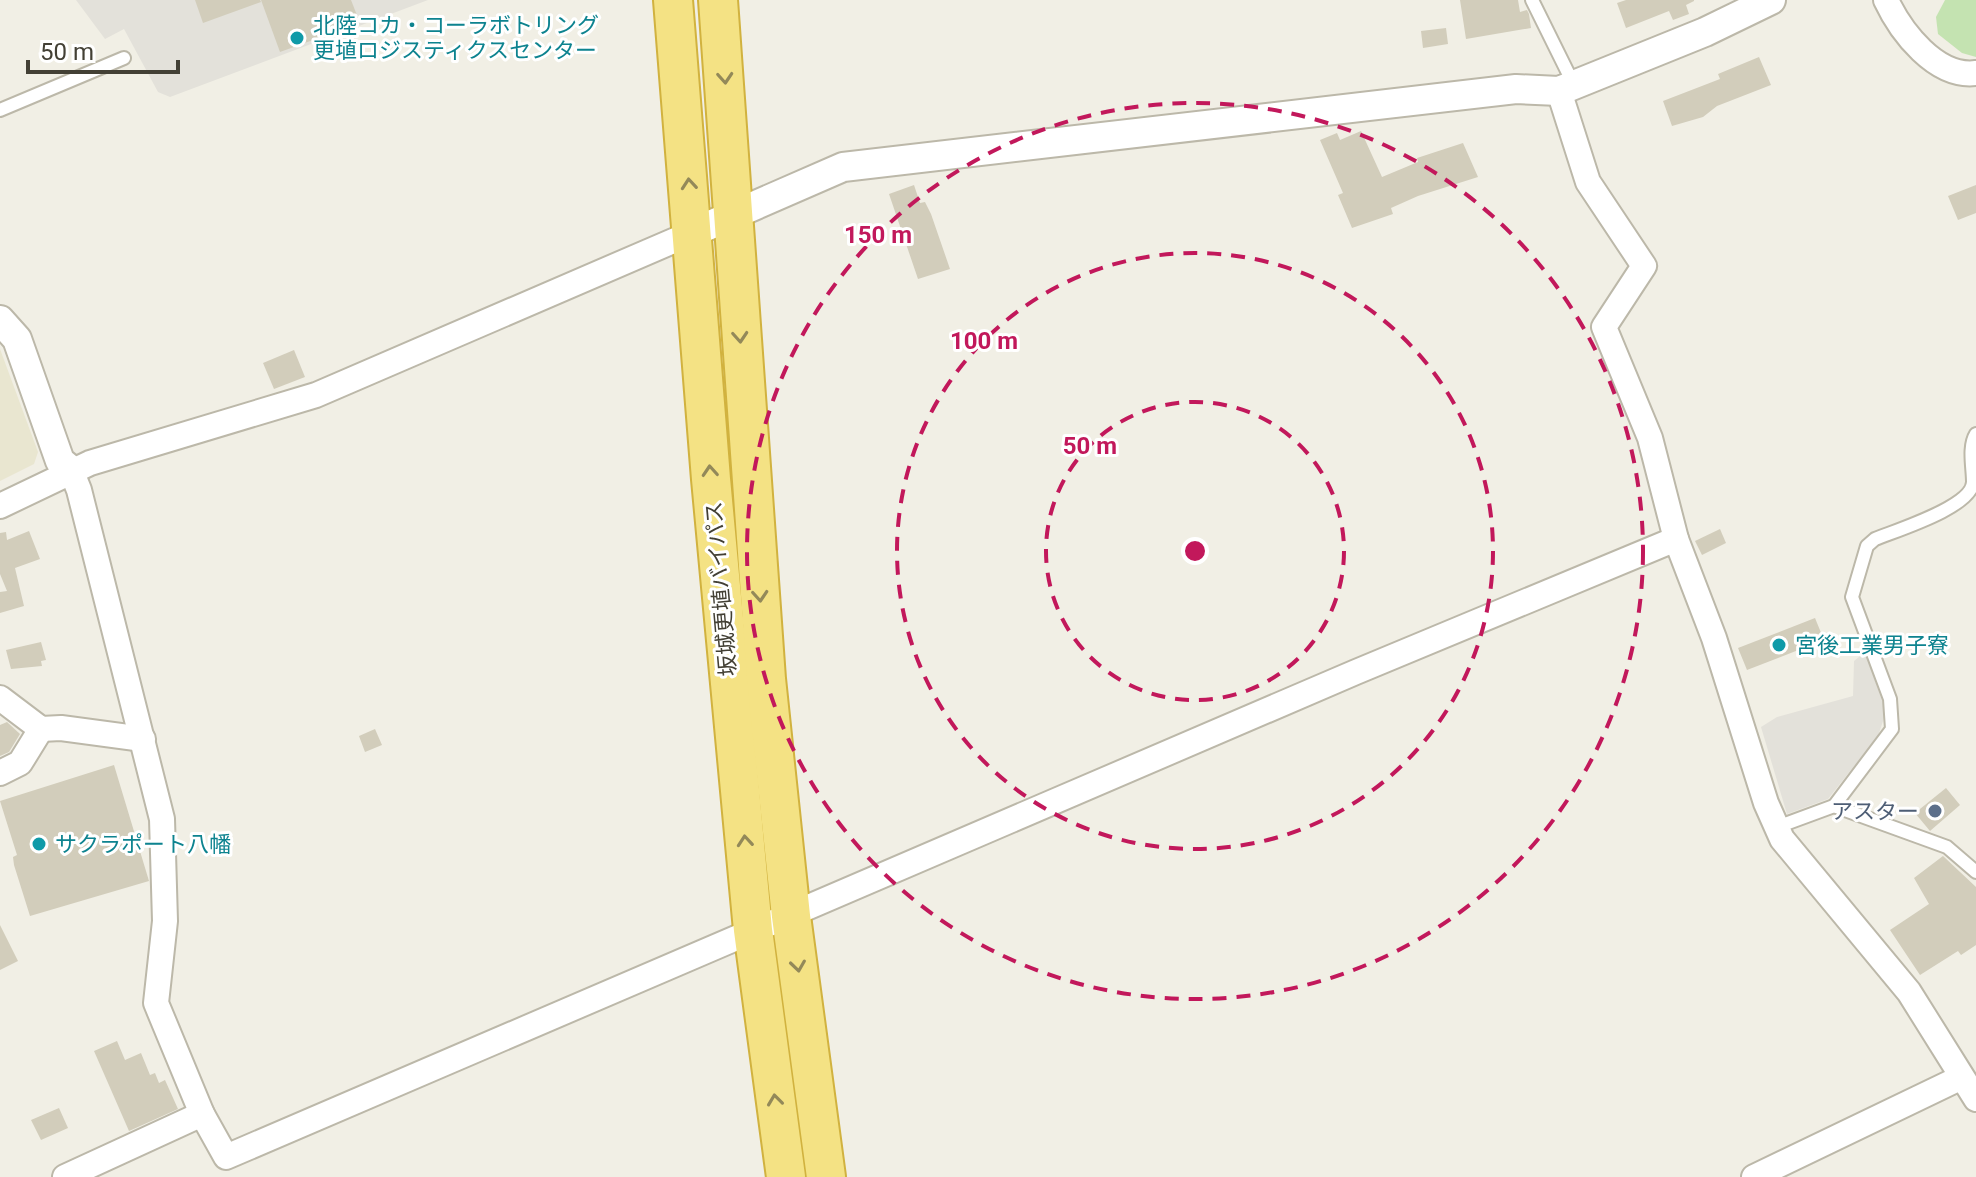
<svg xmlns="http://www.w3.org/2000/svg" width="1976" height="1177" font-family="Roboto,'Noto Sans JP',sans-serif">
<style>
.industrial{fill:#e3e1da}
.education{fill:#e9e6d0}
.green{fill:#c4e3b1}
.building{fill:#d2cdbb}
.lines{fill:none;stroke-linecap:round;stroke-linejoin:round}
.service-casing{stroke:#bcb8a9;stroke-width:16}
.minor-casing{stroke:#bcb8a9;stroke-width:28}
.tertiary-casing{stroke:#bcb8a9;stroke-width:32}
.trunk-casing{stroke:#d1b23f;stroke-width:42}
.service{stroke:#fff;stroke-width:12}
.minor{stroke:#fff;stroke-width:24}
.tertiary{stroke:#fff;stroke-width:28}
.trunk{stroke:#f4e284;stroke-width:38}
.oneway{stroke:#938959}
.ring{fill:none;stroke:#c2185b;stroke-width:4;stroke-dasharray:14 10}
.culture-dot{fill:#0f9aa8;stroke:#fff;stroke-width:3}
.service-dot{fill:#5c6f8a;stroke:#fff;stroke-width:3}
.labels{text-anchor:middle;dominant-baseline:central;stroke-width:6;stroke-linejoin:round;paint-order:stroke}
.culture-label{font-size:22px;fill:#0d838f;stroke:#fff;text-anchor:start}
.street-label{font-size:22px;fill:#434035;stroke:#fff}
.service-label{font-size:22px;fill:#4e5e75;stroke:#fff;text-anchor:end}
.centre{fill:#c2185b;stroke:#fff;stroke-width:4}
.ring-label{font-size:24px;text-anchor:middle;font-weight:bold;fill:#c2185b;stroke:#fff;stroke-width:6;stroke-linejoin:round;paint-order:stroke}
</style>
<rect width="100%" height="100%" fill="#f1efe5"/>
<!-- industrial -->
<g class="industrial">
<polygon points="76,0 428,0 170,97 158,92 124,29 105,39"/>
<polygon points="1865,652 1886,712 1878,736 1828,799 1787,814 1761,727 1777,717 1853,696 1854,661"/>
</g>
<!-- education -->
<polygon class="education" points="0,349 38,452 34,464 0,481"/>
<!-- green -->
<polygon class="green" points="1945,0 1976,0 1976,57 1962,53 1938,34 1936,17"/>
<!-- building -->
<g class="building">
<polygon points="195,0 260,0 261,2 203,23"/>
<polygon points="261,0 351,0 360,23 280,52"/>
<polygon points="1460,0 1518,0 1520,12 1527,10 1529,14 1531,28 1466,39"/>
<polygon points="1626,0 1694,0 1694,1 1686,5 1689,14 1673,20 1669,11 1626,28 1617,3"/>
<polygon points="1446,28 1448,44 1423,48 1421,31"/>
<polygon points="1759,57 1771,85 1717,106 1703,117 1672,126 1663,101 1720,79 1718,74"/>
<polygon points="1361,131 1382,177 1418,162 1417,158 1463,143 1478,177 1418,196 1391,208 1393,214 1352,228 1338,195 1343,193 1320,140 1337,133 1340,140"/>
<polygon points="914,185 920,203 925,202 931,214 950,269 918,279 889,194"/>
<polygon points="1976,185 1976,213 1958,220 1948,196"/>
<polygon points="294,350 305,377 274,389 263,363"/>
<polygon points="1720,529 1726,543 1702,555 1695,541"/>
<polygon points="29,531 40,559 15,568 24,606 0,613 0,592 7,591 0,574 0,533 6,532 7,540"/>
<polygon points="1815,618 1824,640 1747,670 1738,648"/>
<polygon points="41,642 46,660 41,661 42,666 11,669 6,650"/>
<polygon points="7,722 20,734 9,752 0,756 0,725"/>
<polygon points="375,729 382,745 365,752 359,736"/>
<polygon points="114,765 149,881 30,916 14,865 13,857 17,855 0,801"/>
<polygon points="1946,788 1960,805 1930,831 1915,813"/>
<polygon points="1943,856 1976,887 1976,945 1961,955 1958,951 1920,975 1890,930 1929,904 1914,878"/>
<polygon points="0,925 18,961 0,970"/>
<polygon points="117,1041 125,1060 141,1053 150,1075 155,1073 159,1083 165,1080 178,1109 129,1131 94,1051"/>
<polygon points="59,1108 68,1128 41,1140 31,1120"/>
</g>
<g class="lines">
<!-- service casing -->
<g class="service-casing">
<g id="service">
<polyline points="1532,0 1574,85"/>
<polyline points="0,110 124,58"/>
<path d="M 1834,806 L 1892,729 L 1890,699 L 1852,597 L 1867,546 L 1875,539 C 1897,530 1972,507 1973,482 C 1973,467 1968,447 1976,434"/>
<polyline points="1777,827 1834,806 1947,847 1976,872"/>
</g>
</g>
<!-- minor casing -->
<g class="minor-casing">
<g id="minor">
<path d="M 1886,0 C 1901,32 1936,78 1976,73"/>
<polyline points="71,470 79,490 162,819 165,921 156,1003 202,1114 226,1157 1356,672 1676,539 1650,438 1604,327 1644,266 1588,182 1559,91"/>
<polyline points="0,506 90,463 316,395 694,232"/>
<polyline points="1676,539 1714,638 1766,803 1782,839 1909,992 1976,1099"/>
<polyline points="0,698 41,729 61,728 143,739"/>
<polyline points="0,773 20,763 41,729"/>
<polyline points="65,1177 202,1114"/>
<polyline points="1754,1177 1960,1078"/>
</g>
</g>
<!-- tertiary casing -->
<g class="tertiary-casing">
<g id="tertiary">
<polyline points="694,232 843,167 1516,89 1559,91 1705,32 1771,0"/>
<polyline points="0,320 17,339 60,461 71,470"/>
</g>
</g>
<!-- trunk casing -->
<g class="trunk-casing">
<g id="trunk">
<polyline points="673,0 711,479 753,930 786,1177"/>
<polyline points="718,0 766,679 791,916 826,1177"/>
</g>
</g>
<!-- service -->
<use href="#service" class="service"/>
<!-- minor -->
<use href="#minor" class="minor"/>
<!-- tertiary -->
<use href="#tertiary" class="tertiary"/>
<!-- trunk -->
<use href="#trunk" class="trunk"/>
</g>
<!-- one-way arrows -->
<defs><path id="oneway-chevron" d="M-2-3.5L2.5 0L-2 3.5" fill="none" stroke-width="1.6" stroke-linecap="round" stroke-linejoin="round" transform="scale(2)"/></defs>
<g class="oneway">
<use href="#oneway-chevron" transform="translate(725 78) rotate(86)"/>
<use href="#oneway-chevron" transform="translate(689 184) rotate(-95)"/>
<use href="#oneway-chevron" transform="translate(740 337) rotate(86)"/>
<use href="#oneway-chevron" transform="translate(710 471) rotate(-94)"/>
<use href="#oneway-chevron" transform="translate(760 596) rotate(86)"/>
<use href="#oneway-chevron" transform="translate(745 841) rotate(-95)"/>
<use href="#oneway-chevron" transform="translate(798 966) rotate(82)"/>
<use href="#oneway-chevron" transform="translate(775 1100) rotate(-97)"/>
</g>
<!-- distance rings -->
<g class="ring">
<circle cx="1195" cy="551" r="149"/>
<circle cx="1195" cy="551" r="298"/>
<circle cx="1195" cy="551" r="448"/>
</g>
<!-- markers -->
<g class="culture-dot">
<circle cx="297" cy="38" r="8"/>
<circle cx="1779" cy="645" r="8"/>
<circle cx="39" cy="844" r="8"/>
</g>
<circle class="service-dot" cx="1935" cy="811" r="8"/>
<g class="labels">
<!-- culture labels -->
<g class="culture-label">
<text x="313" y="25">北陸コカ・コーラボトリング<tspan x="313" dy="25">更埴ロジスティクスセンター</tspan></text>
<text x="1795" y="645">宮後工業男子寮</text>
<text x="55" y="844">サクラポート八幡</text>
</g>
<!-- street labels -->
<g class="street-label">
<text transform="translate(721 589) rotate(-95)">坂城更埴バイパス</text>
</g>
<!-- service labels -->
<g class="service-label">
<text x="1919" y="811">アスター</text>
</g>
</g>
<circle cx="1195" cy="551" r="12" class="centre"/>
<g class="ring-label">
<text x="878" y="243">150 m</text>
<text x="984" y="349">100 m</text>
<text x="1090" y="454">50 m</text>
</g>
<!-- scale -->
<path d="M28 60v12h150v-12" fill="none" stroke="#434035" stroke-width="4"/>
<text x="40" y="60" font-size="24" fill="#434035" stroke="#ffffff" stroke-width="6" paint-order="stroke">50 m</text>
</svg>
